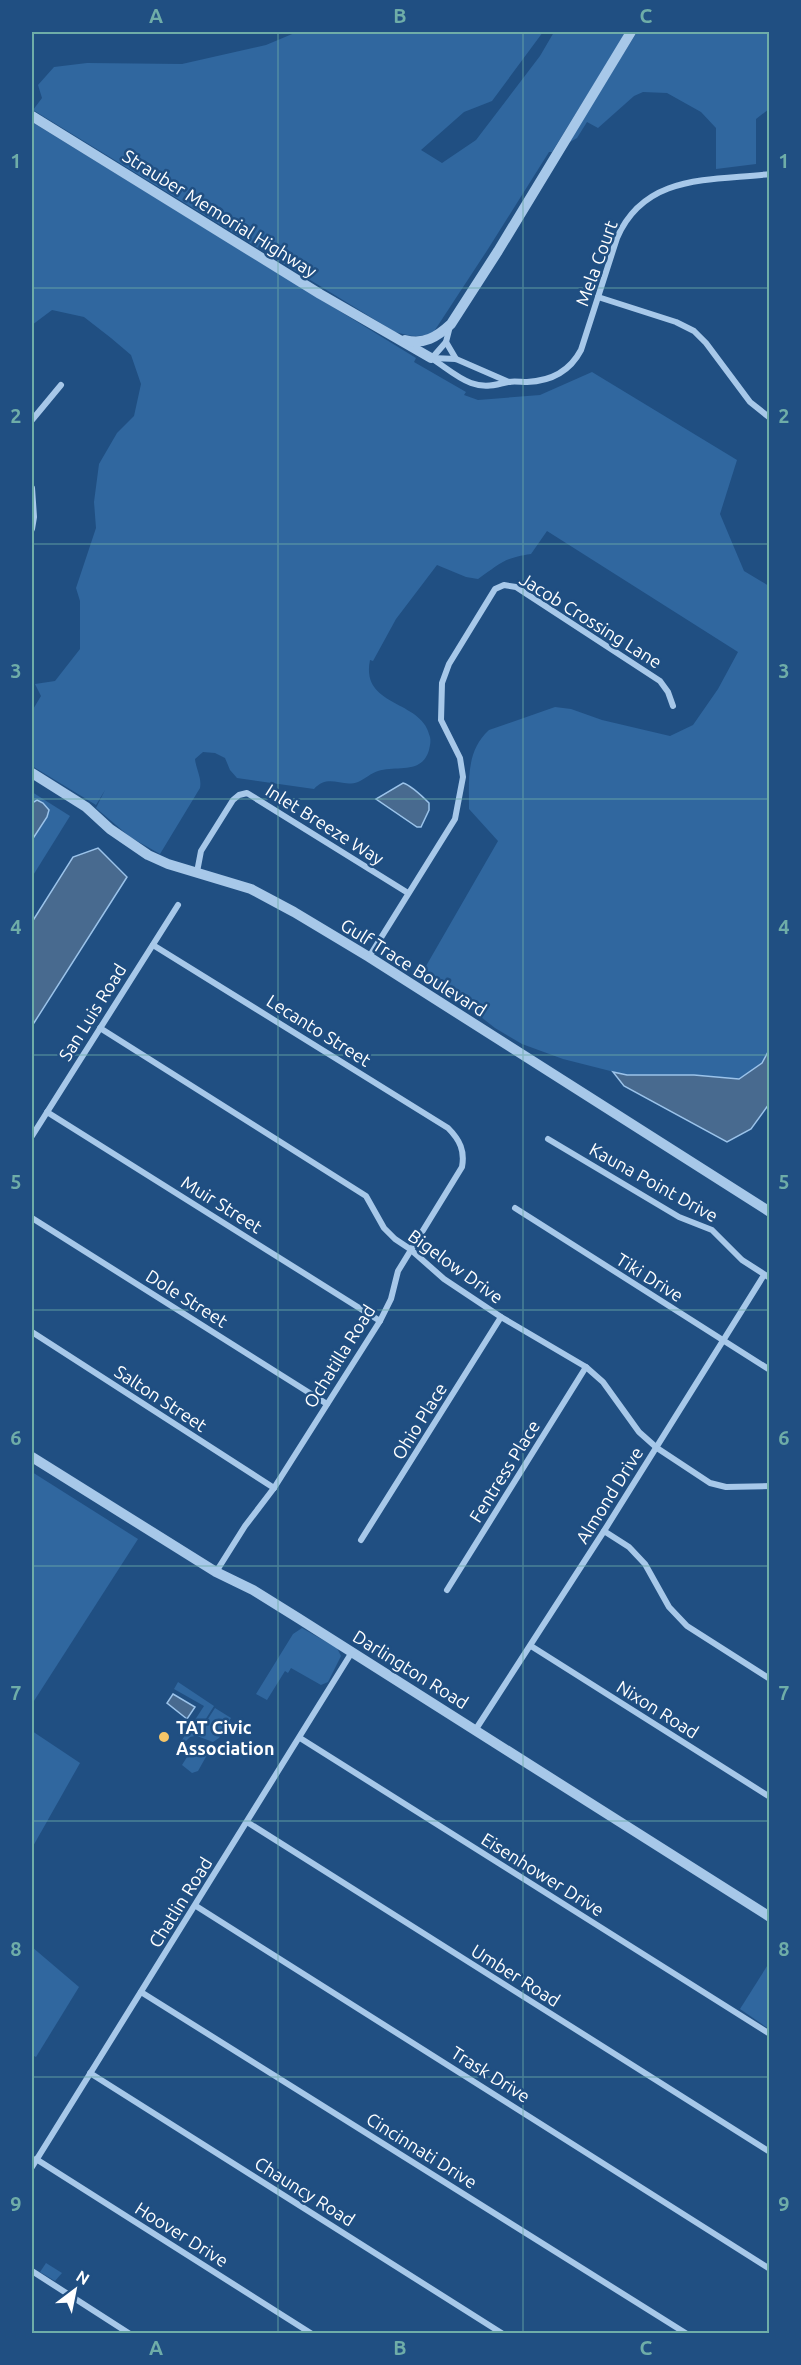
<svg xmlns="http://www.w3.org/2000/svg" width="801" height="2365" font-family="Ubuntu,sans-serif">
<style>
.green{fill:#30679f}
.water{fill:#486a8f;stroke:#9bc3ea;stroke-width:1.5}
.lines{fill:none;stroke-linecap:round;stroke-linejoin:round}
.minor{stroke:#a7c8e9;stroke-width:6}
.tertiary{stroke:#a7c8e9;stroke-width:10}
.grid{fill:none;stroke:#6fada8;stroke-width:1.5;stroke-opacity:0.55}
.poi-dot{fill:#f6c668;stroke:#204f82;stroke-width:2}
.labels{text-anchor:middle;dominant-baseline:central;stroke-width:5;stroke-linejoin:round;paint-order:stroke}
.street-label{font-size:18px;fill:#fff;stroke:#204f82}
.poi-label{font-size:18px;font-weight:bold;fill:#fff;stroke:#204f82;text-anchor:start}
.neatline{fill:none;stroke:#6fada8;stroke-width:2}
.grid-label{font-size:20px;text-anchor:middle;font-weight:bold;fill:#6fada8}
</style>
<rect width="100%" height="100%" fill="#204f82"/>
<!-- green -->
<g class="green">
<path d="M 297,32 L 543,32 L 492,101 L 464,112 L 421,150 L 442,163 L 476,140 L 540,56 L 554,32 L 626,32 L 552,152 L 549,152 L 488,249 L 433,333 C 418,338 409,336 395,332 L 33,110 L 42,98 L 38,85 L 54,67 L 87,63 L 182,64 L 266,45 Z"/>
<polygon points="637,32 769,32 769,109 756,119 756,164 716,169 716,128 701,112 667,93 643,92 634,96 598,128 587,122 577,138 568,143"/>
<path d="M 32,122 L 416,358 L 414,362 L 466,392 L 464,395 L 478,400 L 540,395 L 592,372 L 737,460 L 720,514 L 744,571 L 769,586 L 769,1050 L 762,1063 L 739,1079 L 694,1075 L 626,1075 L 563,1059 L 522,1044 L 495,1028 L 439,984 L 422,973 L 498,841 L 469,809 C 469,780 466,751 489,730 L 555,707 L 571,709 L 602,720 L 670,736 L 693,725 L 718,689 L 738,652 L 547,531 L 531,554 C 503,558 500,564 478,579 L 466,577 L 437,565 L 396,619 L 373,661 L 370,660 C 360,708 423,699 430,737 C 431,742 430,745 429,750 C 422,775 396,765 378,771 C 371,773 365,779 358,782 C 341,788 329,773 314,789 L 237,778 L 230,770 L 225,758 L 215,753 L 203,752 L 195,759 C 196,769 202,778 200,788 L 160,854 L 130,837 L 96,808 L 105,790 L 96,805 L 32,766 L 32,711 L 41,696 L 35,684 L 55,681 L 80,649 L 80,601 L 76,588 L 96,528 L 94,502 L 99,464 L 117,433 L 134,416 L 141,384 L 131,355 L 111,338 L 84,317 L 52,310 L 32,325 Z"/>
<polygon points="32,792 70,816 32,877"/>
<polygon points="32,1472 138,1539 32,1704"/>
<polygon points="302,1628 337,1648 341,1656 328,1682 321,1685 291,1668 288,1673 285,1671 267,1700 256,1694 293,1634"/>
<polygon points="178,1682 214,1706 195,1736 190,1737 182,1745 180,1743 204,1706 174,1689"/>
<polygon points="215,1708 231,1718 219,1738 213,1742 197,1736"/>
<polygon points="32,1731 80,1763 32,1848"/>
<polygon points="194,1746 200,1747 207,1755 198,1771 192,1773 182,1765"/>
<polygon points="32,1947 79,1987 36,2057 32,2055"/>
<polygon points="769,1963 770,2029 769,2029 740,2009"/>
<polygon points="46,2263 62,2273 55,2281 40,2272"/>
</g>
<!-- water -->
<g class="water">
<path d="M 403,783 C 410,785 424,798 429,803 L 429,810 L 421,827 L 417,827 L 376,799 Z"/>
<polygon points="37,800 43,803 49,810 47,817 32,840 32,803"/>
<polygon points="98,848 127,877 32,1026 32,922 73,857"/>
<polygon points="769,1050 769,1104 751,1129 727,1142 624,1086 613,1072 627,1075 694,1075 739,1079 762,1063"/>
<polygon points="173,1694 195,1707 187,1719 167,1703"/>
</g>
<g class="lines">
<!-- minor -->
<g class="minor">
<polyline points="598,297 676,322 694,331 706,343 750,402 770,418"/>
<polyline points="446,342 456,359"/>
<path d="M 431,358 C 444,366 457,378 471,383 C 484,388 496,385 508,382 C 514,381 521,382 527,382 C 551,381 570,371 581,350 L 617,238 C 645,173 711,181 770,174"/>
<polyline points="432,358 456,359 509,382"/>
<polyline points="432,358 446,342 450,326"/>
<polyline points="32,420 61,385"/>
<polyline points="32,488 34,517 32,529"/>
<polyline points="197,872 201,851 233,800 239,795 247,793 408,893"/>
<path d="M 153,945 L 448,1128 C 460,1140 465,1151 462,1167 L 398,1271 L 391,1299 L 380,1321 L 274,1488 L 245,1526 L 216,1572"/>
<polyline points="369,957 455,819 463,777 460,758 441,720 442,683 449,664 495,589 504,585 516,587 660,681 668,692 673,706"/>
<polyline points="100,1028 366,1196 384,1228 395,1239 410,1249 444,1279 501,1317 586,1367 603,1382 639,1432 657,1448 710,1483 726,1487 770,1486"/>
<polyline points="47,1112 380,1321"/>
<polyline points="32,1136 178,905"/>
<polyline points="548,1139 679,1217 712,1230 742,1260 770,1278"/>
<polyline points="515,1208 770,1370"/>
<polyline points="32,1218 327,1404"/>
<polyline points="32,1332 274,1488"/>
<polyline points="604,1531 629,1547 645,1564 669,1607 687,1626 770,1679"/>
<polyline points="361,1540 501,1317"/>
<polyline points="447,1590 586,1367"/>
<polyline points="531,1646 770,1797"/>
<polyline points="476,1729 604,1531 764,1275"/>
<polyline points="300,1738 770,2034"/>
<polyline points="247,1822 770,2152"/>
<polyline points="196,1906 770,2269"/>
<polyline points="141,1992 687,2334"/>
<polyline points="90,2073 503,2334"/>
<polyline points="36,2159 312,2334"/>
<polyline points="32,2167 352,1652"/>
<polyline points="32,2271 130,2334"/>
</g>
<!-- tertiary -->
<g class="tertiary">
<polyline points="32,116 320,294 431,358"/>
<path d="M 405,340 C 424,345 437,337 451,324 L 498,251 L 631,32"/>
<polyline points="32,773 86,807 110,829 148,855 168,864 251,889 294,912 369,957 770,1212"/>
<polyline points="32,1457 216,1572 253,1590 298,1618 770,1917"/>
</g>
</g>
<!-- grid -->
<path class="grid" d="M 278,32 L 278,2334M 523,32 L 523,2334M 32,288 L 770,288M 32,544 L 770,544M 32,799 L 770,799M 32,1055 L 770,1055M 32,1310 L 770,1310M 32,1566 L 770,1566M 32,1821 L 770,1821M 32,2077 L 770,2077"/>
<!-- markers -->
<circle class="poi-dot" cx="164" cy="1737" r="6"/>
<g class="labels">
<!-- street labels -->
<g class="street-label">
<text transform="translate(220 213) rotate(32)">Strauber Memorial Highway</text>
<text transform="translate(596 263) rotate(-70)">Mela Court</text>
<text transform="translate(591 620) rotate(32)">Jacob Crossing Lane</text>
<text transform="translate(325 824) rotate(32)">Inlet Breeze Way</text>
<text transform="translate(414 967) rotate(32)">Gulf Trace Boulevard</text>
<text transform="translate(92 1012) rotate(-58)">San Luis Road</text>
<text transform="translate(319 1030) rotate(32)">Lecanto Street</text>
<text transform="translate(654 1182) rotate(29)">Kauna Point Drive</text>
<text transform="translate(222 1204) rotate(32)">Muir Street</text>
<text transform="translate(456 1266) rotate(36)">Bigelow Drive</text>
<text transform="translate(650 1277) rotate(32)">Tiki Drive</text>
<text transform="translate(187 1298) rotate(32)">Dole Street</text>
<text transform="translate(339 1356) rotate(-58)">Ochatilla Road</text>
<text transform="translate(161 1398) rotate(33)">Salton Street</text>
<text transform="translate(419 1421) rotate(-58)">Ohio Place</text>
<text transform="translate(504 1471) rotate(-58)">Fentress Place</text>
<text transform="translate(609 1495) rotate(-58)">Almond Drive</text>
<text transform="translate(411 1669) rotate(32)">Darlington Road</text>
<text transform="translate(658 1709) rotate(32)">Nixon Road</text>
<text transform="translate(543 1874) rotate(32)">Eisenhower Drive</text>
<text transform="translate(180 1902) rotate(-58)">Chatlin Road</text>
<text transform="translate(516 1975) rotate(32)">Umber Road</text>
<text transform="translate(491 2074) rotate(32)">Trask Drive</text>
<text transform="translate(422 2150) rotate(32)">Cincinnati Drive</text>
<text transform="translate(305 2191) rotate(32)">Chauncy Road</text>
<text transform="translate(182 2234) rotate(32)">Hoover Drive</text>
</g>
<!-- poi labels -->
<g class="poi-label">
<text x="176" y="1727">TAT Civic<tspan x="176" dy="21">Association</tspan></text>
</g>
</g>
<!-- border -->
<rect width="801" height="2365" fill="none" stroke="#204f82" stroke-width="66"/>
<!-- north arrow -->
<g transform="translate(75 2290) rotate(32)" stroke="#204f82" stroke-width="4.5" paint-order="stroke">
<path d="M0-4.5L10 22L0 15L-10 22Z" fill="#ffffff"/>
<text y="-9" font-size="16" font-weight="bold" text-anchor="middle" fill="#ffffff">N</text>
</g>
<rect x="33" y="33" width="735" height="2299" class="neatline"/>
<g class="grid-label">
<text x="156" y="23">A</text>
<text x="400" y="23">B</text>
<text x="646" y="23">C</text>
<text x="16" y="168">1</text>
<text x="784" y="168">1</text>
<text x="16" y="423">2</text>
<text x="784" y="423">2</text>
<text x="16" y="678">3</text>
<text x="784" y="678">3</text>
<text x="16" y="934">4</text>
<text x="784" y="934">4</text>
<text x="16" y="1189">5</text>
<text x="784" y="1189">5</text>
<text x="16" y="1445">6</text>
<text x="784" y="1445">6</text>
<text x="16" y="1700">7</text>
<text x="784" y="1700">7</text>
<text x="16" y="1956">8</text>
<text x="784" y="1956">8</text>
<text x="16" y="2211">9</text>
<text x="784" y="2211">9</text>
<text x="156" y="2355">A</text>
<text x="400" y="2355">B</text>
<text x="646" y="2355">C</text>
</g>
</svg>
